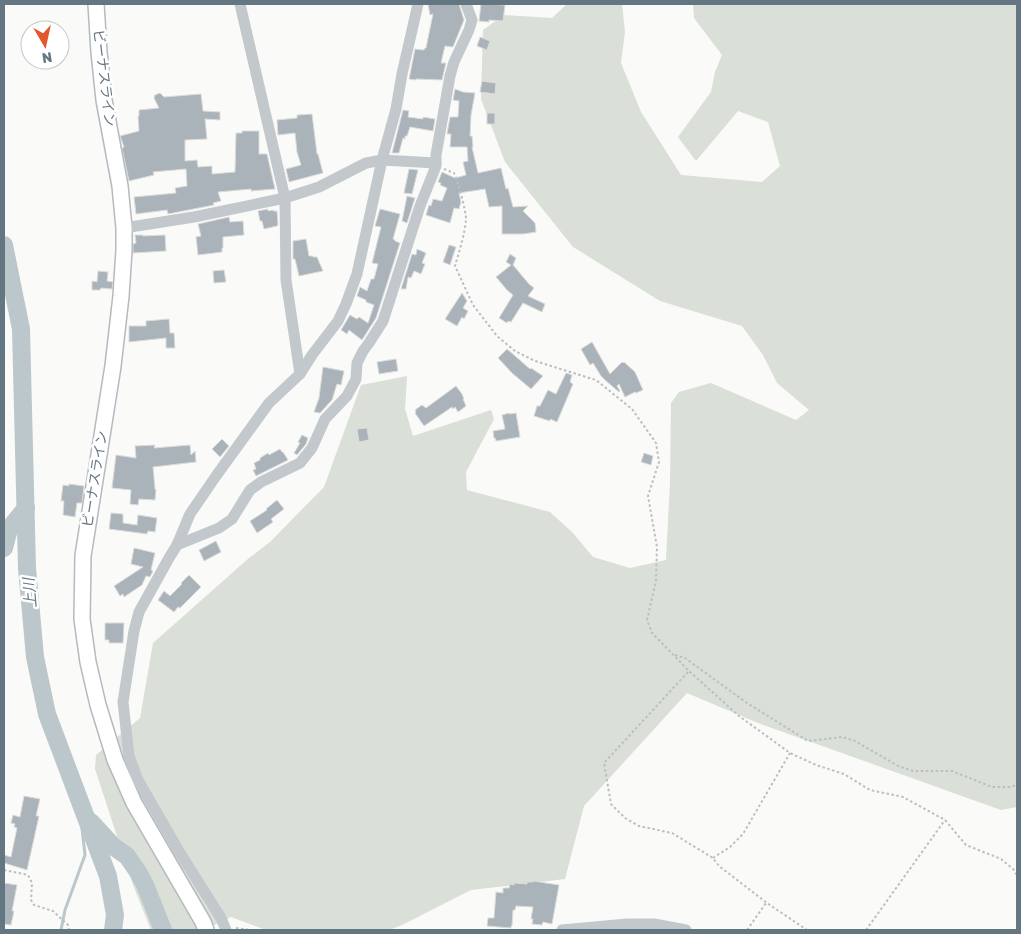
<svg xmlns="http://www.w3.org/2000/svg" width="1021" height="934" font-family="Rubik,'Noto Sans JP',sans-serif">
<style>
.green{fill:#dadfd7}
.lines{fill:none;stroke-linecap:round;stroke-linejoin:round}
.stream{stroke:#bbc7cb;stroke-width:3}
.river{stroke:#bbc7cb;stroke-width:18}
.building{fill:#aab3b9;stroke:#dcdcda}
.major-casing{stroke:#b5babe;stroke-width:18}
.path{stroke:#bbbfc2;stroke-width:2;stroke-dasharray:2.5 2.5;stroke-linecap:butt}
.minor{stroke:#c3c8cc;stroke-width:11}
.major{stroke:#fff;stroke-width:15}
.labels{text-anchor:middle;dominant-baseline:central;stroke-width:5;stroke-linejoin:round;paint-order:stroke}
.street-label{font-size:14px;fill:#657683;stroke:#fff}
.water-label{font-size:15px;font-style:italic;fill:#60757c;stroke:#fff}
</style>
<rect width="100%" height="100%" fill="#fafaf8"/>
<!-- green -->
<polygon class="green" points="567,4 622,4 625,32 621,63 641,112 681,175 762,182 780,166 768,122 738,111 696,161 678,137 711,92 715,72 722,55 694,18 693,4 1017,4 1017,807 1001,810 758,723 687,693 584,806 565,879 471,890 402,925 389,930 266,930 231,917 204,930 151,930 133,885 95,769 96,755 140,718 153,643 249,558 270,542 324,487 361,385 407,376 405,409 413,436 491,410 494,419 466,472 467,490 550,512 572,532 593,557 630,568 666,560 670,482 671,403 679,392 711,383 796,420 809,410 777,383 763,355 742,326 660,301 573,247 505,162 481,99 483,30 504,15 552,18"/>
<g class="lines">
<!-- stream -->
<polyline class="stream" points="61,930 65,910 85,855 82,828 86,817"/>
<!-- river -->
<g class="river">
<polyline points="4,245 21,329 27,568 35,657 47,714 108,876 115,915 113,930"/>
<polyline points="4,548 9,529 26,508"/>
<polyline points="91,822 114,847 127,856 138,872 145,885 163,930"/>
</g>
</g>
<!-- building -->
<g class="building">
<polygon points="428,4 459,4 464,20 453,47 445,46 441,63 446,63 442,80 416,79 416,80 409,79 415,49 424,50 425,48 426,48 433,14 430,15"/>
<polygon points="481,4 505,5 503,21 489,20 489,22 479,21"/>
<polygon points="480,37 490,41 487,50 477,46"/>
<polygon points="482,81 496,83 495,94 480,92"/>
<polygon points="455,89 463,92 475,93 471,115 470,136 472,136 473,147 472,147 478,173 501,168 506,189 508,188 513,207 528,206 523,211 535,223 536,232 523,234 502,234 502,206 489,207 485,189 459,193 461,202 459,209 454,208 450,223 426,215 429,205 431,206 433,199 442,201 447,188 440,185 441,183 438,182 442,172 455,178 466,175 463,162 468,161 467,147 450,147 451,134 447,134 450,117 458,117 459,101 453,100"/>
<polygon points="160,93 164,97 201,94 203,111 220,112 220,120 205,119 207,139 185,140 185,161 197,160 198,167 212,166 212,174 235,172 236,133 242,133 242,131 259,131 259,154 267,154 275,189 251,191 251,189 218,192 221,201 213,203 214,205 168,214 167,210 136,214 134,197 176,193 175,188 187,186 186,169 153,172 154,175 129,181 122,148 124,147 120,136 139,131 138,116 139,116 139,110 159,108 154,98 155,95"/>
<polygon points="403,110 409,111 408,117 423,119 423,117 435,119 433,131 410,127 407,136 405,136 405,139 403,138 399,153 392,153"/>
<rect x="487" y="113" width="8" height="11"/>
<polygon points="312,114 317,154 318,154 323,173 289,182 286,169 301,165 297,152 295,133 278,135 277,120 297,118 297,115"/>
<polygon points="409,169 418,170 412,194 404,193"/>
<polygon points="407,196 415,198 407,223 402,221"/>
<polygon points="268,209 268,211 273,210 273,211 277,211 278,225 277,226 264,229 262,221 260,221 258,211"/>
<polygon points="380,209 400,214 393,239 395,240 395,241 400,243 376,318 362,340 349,330 347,334 341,330 350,315 357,319 359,317 368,323 374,305 366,302 366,300 357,296 360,287 367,291 371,279 374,279 378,264 372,263 381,227 375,226"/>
<polygon points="229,217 230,222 243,221 244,235 223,237 223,248 222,248 222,252 198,255 196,237 201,236 198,224"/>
<polygon points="135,235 143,235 143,236 165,235 166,251 133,253 133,244 136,243"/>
<polygon points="306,239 309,256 313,256 313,257 317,257 323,271 299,276 295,259 293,259 293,241"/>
<polygon points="449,245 456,247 450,265 443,262"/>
<polygon points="417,249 426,253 422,263 425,264 421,274 414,271 411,278 408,277 406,289 401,289 412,254 416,255"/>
<polygon points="510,254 516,258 513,265 529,284 534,288 528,296 545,304 542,312 523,303 511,322 508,321 507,323 499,318 513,295 507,290 496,277 511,265 506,262"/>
<polygon points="224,270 226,282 214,283 213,271"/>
<polygon points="98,271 108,272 107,281 113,282 112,289 101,288 100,290 92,290 92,281 97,282"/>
<polygon points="462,293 467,301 463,308 468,311 464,319 462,317 457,326 445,319"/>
<polygon points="169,319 170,333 174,333 175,348 166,348 166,338 129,342 129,326 146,326 146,321"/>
<polygon points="592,342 610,374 622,362 623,363 624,362 635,372 643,390 636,393 635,392 625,397 619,384 617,386 620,391 619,392 605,380 601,376 593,363 590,365 581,349"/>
<polygon points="507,349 530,369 531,368 543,376 531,389 512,373 498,358"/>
<polygon points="396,359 398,371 379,374 377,362"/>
<polygon points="323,367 344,371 341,385 337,384 332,400 320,413 314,412 319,398"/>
<polygon points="566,373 572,375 570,382 573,384 557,422 550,419 550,421 534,416 537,406 540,406 548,390 556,394"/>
<polygon points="456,386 462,394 464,399 463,399 466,406 458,412 455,407 453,409 452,407 424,426 415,413 416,412 415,410 422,405 426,408"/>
<polygon points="509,413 509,414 516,413 520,437 496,441 495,438 494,438 493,431 505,429 502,415"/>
<polygon points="367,428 369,440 359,442 357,429"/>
<polygon points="302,435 308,438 306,444 297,455 294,453 300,443 298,442"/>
<polygon points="222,439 229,446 220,457 212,449"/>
<polygon points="155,445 154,448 190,445 191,455 195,451 196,462 153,467 155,489 156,490 155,500 139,499 138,505 130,504 131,490 112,488 116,455 136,458 135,446"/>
<polygon points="280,449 282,452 283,452 288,460 256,476 253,470 256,469 254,463 260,460 260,458 268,453 269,455"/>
<polygon points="644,453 653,456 651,465 641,462"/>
<polygon points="69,484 84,486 82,503 77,503 75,517 63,515 64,501 61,501 63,485 69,486"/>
<polygon points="277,500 284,509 271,519 273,522 257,533 250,521 267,510 266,509"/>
<polygon points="111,513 123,514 123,523 137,525 138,515 157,518 155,532 148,531 147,534 109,529"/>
<polygon points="216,541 221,552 204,561 199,550"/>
<polygon points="134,548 155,553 151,570 153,571 150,577 146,576 142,585 124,597 123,594 120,596 114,586 143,567 131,564"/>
<polygon points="189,575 201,587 180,608 178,607 174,612 158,600 164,591 170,596 182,584 181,583"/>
<polygon points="105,623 124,623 123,643 109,643 109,640 105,640"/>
<polygon points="24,796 40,799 36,816 39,816 27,870 4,863 4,855 11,857 17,828 14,827 15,824 11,823 13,815 20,817"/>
<polygon points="533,881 559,885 552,924 543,922 542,925 532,924 533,919 531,919 533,907 516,906 515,910 513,910 512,926 511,926 511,928 487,926 488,918 494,918 496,892 503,893 503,888 509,888 510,884 514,885 514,883 527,884 527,882 533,882"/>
<polygon points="4,883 17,885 12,911 14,911 11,925 4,924"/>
</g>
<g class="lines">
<!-- major casing -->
<g class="major-casing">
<polyline id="major" points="96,4 99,52 104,100 120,186 124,228 124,250 121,296 113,366 83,556 82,619 88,662 98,705 115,760 134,803 203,922 206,930"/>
</g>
<!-- path -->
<g class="path">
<path d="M 444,169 L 454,173 C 458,181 466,211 466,219 C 465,234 459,252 455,266 L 473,305 L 497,336 L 515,351 L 535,361 L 596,380 L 632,409 L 656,443 L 659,462 L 648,496 L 657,547 L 656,581 L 647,620 L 652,633 L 689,671 L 739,716 L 790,753 L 816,765 L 844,774 L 870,790 L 903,797 L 945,820 L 966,845 L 1001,859 L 1013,869 L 1017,875"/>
<polyline points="675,655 685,658 747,703 808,741 842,737 855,741 898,766 913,771 952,771 992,787 1010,787 1017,785"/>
<polyline points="688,672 604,763 611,804 625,818 639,826 672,833 713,858 719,866 767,903 807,930"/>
<polyline points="713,858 730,847 743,834 790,753"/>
<polyline points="4,870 28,875 32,883 31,900 34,905 53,911 68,925 69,930"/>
<polyline points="236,928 251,930"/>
<polyline points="747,930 766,903"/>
<polyline points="866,930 945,820"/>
</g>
<!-- minor -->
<g class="minor">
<polyline points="240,4 285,198 286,280 300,374"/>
<polyline points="124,228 194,217 285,198 319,187 366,163 382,160 436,163"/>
<polyline points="177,545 219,528 232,519 250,490 261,482 300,463 312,448 325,419 347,396 356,379 357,363 363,351 369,343 383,321 420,206 436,166 436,155 450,76 454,62 469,30 472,20 466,4"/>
<polyline points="226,930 221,918 180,853 138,780 129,756 123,702 134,631 139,612 169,558 177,545 190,514 216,476 269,403 300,374 312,355 338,321 346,304 357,274 382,160 396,109 402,74 418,4"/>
<polyline points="562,930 627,924 654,924 686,930"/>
</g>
<!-- major -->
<use href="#major" class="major"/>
</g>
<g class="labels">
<!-- street labels -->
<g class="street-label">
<text transform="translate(104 78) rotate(83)">ビーナスライン</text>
<text transform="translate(95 479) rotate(-81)">ビーナスライン</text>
</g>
<!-- water labels -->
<g class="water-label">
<text transform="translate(30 593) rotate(-95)">上川</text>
</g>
</g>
<!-- border -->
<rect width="1021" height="934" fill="none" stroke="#657683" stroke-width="10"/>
<!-- north arrow -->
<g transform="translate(45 45) rotate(171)"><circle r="24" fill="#ffffff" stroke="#c1c8cd"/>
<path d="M0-4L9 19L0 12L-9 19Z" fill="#e4572e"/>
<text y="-8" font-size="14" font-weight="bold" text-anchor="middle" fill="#657683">N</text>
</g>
</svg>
